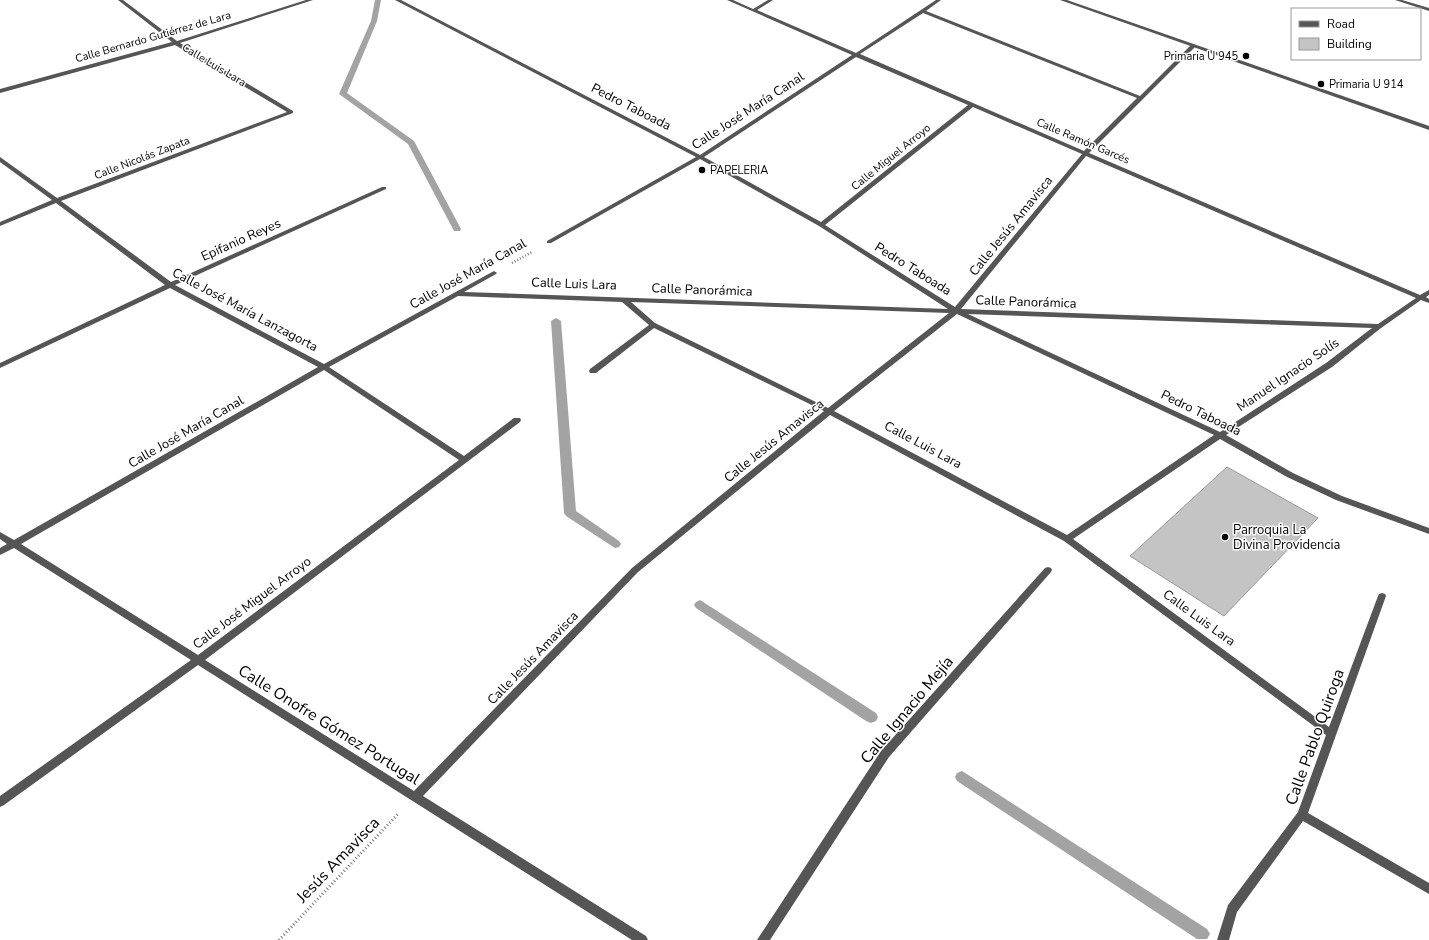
<svg xmlns="http://www.w3.org/2000/svg" width="1429" height="940" font-family="'Nunito Sans',sans-serif">
<style>
.lines{fill:none;stroke-linecap:round;stroke-linejoin:round}
.stream{fill:#a3a3a3;fill-rule:evenodd}
.building{fill:#c4c4c4;stroke:#999}
.path-far1{stroke:#777;stroke-width:2.5;stroke-dasharray:1 2;stroke-linecap:butt}
.path{stroke:#777;stroke-width:3;stroke-dasharray:1 2.5;stroke-linecap:butt}
.minor{fill:#555;fill-rule:evenodd}
.tertiary{fill:#555;fill-rule:evenodd}
.poi-dot{fill:#000;stroke:#fff;stroke-width:1.5}
.labels{text-anchor:middle;dominant-baseline:central;stroke-width:3;stroke-linejoin:round;paint-order:stroke}
.far-street-label{font-size:11px;fill:#000;stroke:#fff}
.far-poi-label{font-size:11px;fill:#000;stroke:#fff;text-anchor:start}
.street-label{font-size:13px;fill:#000;stroke:#fff}
.poi-label{font-size:13px;fill:#000;stroke:#fff;text-anchor:start}
.near-street-label{font-size:16px;fill:#000;stroke:#fff}
</style>
<rect width="100%" height="100%" fill="#fff"/>
<g class="lines">
<!-- stream -->
<g class="stream">
<polygon points="375,0 381,0 377,21 347,93 414,141 461,229 460,231 454,231 453,229 408,144 339,94 371,21"/>
<polygon points="556,318 561,321 576,511 619,541 621,544 619,547 615,548 566,516 564,513 551,321"/>
<polygon points="700,600 876,713 878,717 876,721 871,723 866,721 696,608 694,605 696,602"/>
<polygon points="962,771 1207,929 1210,934 1207,939 1197,939 957,781 955,777 957,773"/>
</g>
</g>
<!-- building -->
<polygon class="building" points="1227,467 1318,518 1224,616 1130,556"/>
<g class="lines">
<!-- path-far1 -->
<polyline class="path-far1" points="512,263 532,252"/>
<!-- path -->
<polyline class="path" points="279,940 398,814"/>
<!-- minor -->
<g class="minor">
<path d="M 118,0 L 123,0 L 177,41 L 306,0 L 313,0 L 180,43 L 293,111 L 293,113 L 61,201 L 171,282 L 382,187 L 386,187 L 386,189 L 175,285 L 324,364 L 494,271 L 497,273 L 496,274 L 464,292 L 948,309 L 819,226 L 700,159 L 551,243 L 547,243 L 547,241 L 696,157 L 395,0 L 401,0 L 700,155 L 852,55 L 727,0 L 733,0 L 753,9 L 768,0 L 773,0 L 757,10 L 856,53 L 936,0 L 941,0 L 926,11 L 1140,96 L 1191,45 L 1195,45 L 1195,47 L 1089,153 L 1420,295 L 1429,290 L 1429,295 L 1426,297 L 1429,299 L 1429,303 L 1421,300 L 1381,328 L 1332,367 L 1226,435 L 1293,473 L 1342,496 L 1429,528 L 1429,534 L 1336,500 L 1287,477 L 1220,439 L 1073,539 L 1329,727 L 1378,596 L 1379,594 L 1382,593 L 1385,594 L 1386,596 L 1308,813 L 1429,883 L 1429,894 L 1303,821 L 1237,912 L 1229,940 L 1217,940 L 1228,905 L 1298,812 L 1326,735 L 1064,541 L 830,415 L 638,572 L 423,796 L 646,936 L 648,940 L 632,940 L 198,665 L 4,805 L 0,807 L 0,796 L 191,660 L 14,548 L 0,555 L 0,548 L 7,544 L 0,539 L 0,532 L 14,540 L 318,367 L 170,288 L 0,368 L 0,363 L 165,285 L 56,203 L 0,226 L 0,222 L 52,200 L 0,162 L 0,157 L 57,198 L 287,112 L 175,45 L 0,93 L 0,89 L 172,42 ZM 923,13 L 1137,98 L 1084,151 L 860,54 ZM 856,57 L 968,105 L 821,222 L 704,157 ZM 973,107 L 1082,154 L 955,307 L 825,225 ZM 1086,156 L 1416,298 L 1378,324 L 961,309 ZM 458,296 L 622,302 L 649,325 L 590,369 L 589,371 L 590,373 L 596,373 L 654,328 L 824,411 L 632,568 L 414,791 L 205,660 L 520,422 L 521,420 L 520,418 L 514,418 L 464,456 L 329,367 ZM 631,302 L 949,313 L 828,408 L 655,323 ZM 957,314 L 1214,435 L 1067,535 L 834,411 ZM 968,314 L 1372,328 L 1326,363 L 1220,432 ZM 324,370 L 459,460 L 198,655 L 21,544 Z"/>
<polygon points="1395,0 1402,0 1429,8 1429,11"/>
<polygon points="1048,567 1051,568 1052,570 1051,572 889,757 770,940 757,940 881,751 1045,568"/>
</g>
<!-- tertiary -->
<polygon class="tertiary" points="1060,0 1067,0 1429,126 1429,130"/>
</g>
<!-- markers -->
<g class="poi-dot">
<circle cx="1246" cy="56" r="4"/>
<circle cx="1321" cy="84" r="4"/>
<circle cx="702" cy="170" r="4"/>
<circle cx="1225" cy="537" r="4"/>
</g>
<g class="labels">
<!-- far-street labels -->
<g class="far-street-label">
<text transform="translate(153 37) rotate(-16)">Calle Bernardo Gutiérrez de Lara</text>
<text transform="translate(214 65) rotate(31)">Calle Luis Lara</text>
<text transform="translate(1083 141) rotate(23)">Calle Ramón Garcés</text>
<text transform="translate(891 157) rotate(-39)">Calle Miguel Arroyo</text>
<text transform="translate(142 158) rotate(-21)">Calle Nicolás Zapata</text>
</g>
<!-- far-poi labels -->
<g class="far-poi-label">
<text x="1238" y="56" text-anchor="end">Primaria U 945</text>
<text x="1329" y="84">Primaria U 914</text>
<text x="710" y="170">PAPELERIA</text>
</g>
<!-- street labels -->
<g class="street-label">
<text transform="translate(631 107) rotate(27)">Pedro Taboada</text>
<text transform="translate(748 111) rotate(-33)">Calle José María Canal</text>
<text transform="translate(1011 226) rotate(-51)">Calle Jesús Amavisca</text>
<text transform="translate(241 240) rotate(-24)">Epifanio Reyes</text>
<text transform="translate(913 269) rotate(32)">Pedro Taboada</text>
<text transform="translate(468 274) rotate(-29)">Calle José María Canal</text>
<text transform="translate(574 284) rotate(2)">Calle Luis Lara</text>
<text transform="translate(702 290) rotate(2)">Calle Panorámica</text>
<text transform="translate(1026 302) rotate(2)">Calle Panorámica</text>
<text transform="translate(245 310) rotate(28)">Calle José María Lanzagorta</text>
<text transform="translate(1288 375) rotate(-34)">Manuel Ignacio Solís</text>
<text transform="translate(1201 413) rotate(26)">Pedro Taboada</text>
<text transform="translate(186 432) rotate(-30)">Calle José María Canal</text>
<text transform="translate(774 441) rotate(-39)">Calle Jesús Amavisca</text>
<text transform="translate(923 445) rotate(28)">Calle Luis Lara</text>
<text transform="translate(252 603) rotate(-37)">Calle José Miguel Arroyo</text>
<text transform="translate(1199 618) rotate(36)">Calle Luis Lara</text>
<text transform="translate(533 658) rotate(-46)">Calle Jesús Amavisca</text>
</g>
<!-- poi labels -->
<g class="poi-label">
<text x="1233" y="530">Parroquia La<tspan x="1233" dy="15">Divina Providencia</tspan></text>
</g>
<!-- near-street labels -->
<g class="near-street-label">
<text transform="translate(907 710) rotate(-50)">Calle Ignacio Mejía</text>
<text transform="translate(329 725) rotate(32)">Calle Onofre Gómez Portugal</text>
<text transform="translate(1315 737) rotate(-70)">Calle Pablo Quiroga</text>
<text transform="translate(338 860) rotate(-46)">Jesús Amavisca</text>
</g>
</g>
<!-- legend -->
<rect x="1291" y="8" width="130" height="52" fill="#ffffff" stroke="#999999"/>
<rect x="1299" y="21" width="20" height="6" fill="#555555" stroke="#999999"/>
<text x="1327" y="28" font-size="12" fill="#000000">Road</text>
<rect x="1299" y="38" width="20" height="12" fill="#c4c4c4" stroke="#999999"/>
<text x="1327" y="48" font-size="12" fill="#000000">Building</text>
</svg>
